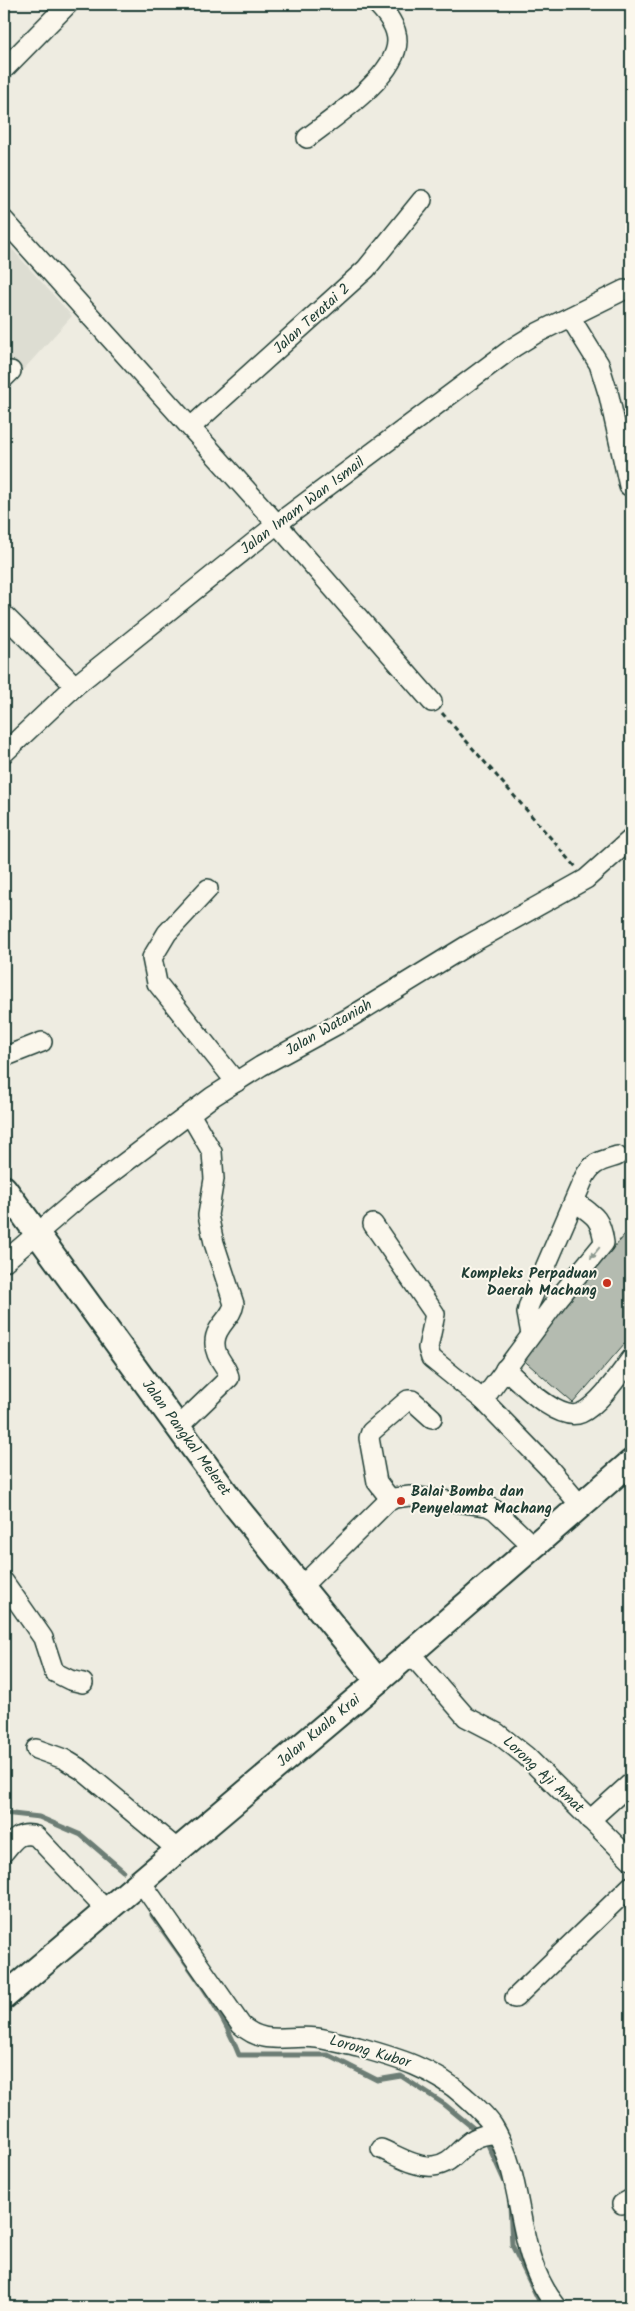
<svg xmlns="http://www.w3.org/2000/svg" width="635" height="2311" font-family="Kalam,sans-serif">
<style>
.built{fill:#ddddd2}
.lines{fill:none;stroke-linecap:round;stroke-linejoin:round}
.stream{stroke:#6c7d74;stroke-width:5}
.building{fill:#b4bbb0;stroke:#1f3d34}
.minor-casing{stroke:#1f3d34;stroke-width:22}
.major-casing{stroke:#1f3d34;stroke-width:28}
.path{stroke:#1f3d34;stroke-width:3;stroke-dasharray:5 4;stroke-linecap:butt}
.minor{stroke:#fbf7ec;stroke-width:19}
.major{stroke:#fbf7ec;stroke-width:24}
.oneway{fill:#8d9a90}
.poi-dot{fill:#c8321e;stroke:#fbf7ec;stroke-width:2}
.labels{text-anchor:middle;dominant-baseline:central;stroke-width:4;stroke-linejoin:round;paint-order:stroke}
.street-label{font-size:15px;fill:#1f3d34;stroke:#fbf7ec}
.poi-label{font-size:15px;font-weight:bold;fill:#1f3d34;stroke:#fbf7ec;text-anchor:end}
</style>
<rect width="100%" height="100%" fill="#eeece1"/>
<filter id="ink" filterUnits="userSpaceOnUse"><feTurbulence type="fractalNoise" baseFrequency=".02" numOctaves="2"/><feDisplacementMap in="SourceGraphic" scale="10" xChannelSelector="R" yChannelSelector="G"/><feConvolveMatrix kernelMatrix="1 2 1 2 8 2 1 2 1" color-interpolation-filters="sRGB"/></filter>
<g filter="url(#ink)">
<!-- built -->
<polygon class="built" points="4,240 72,316 4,391"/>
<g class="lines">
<!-- stream -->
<g class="stream">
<polyline points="4,1813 39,1817 81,1835 123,1871"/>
<path d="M 152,1915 C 183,1960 220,2004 239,2055 L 328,2055 L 377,2080 L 401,2076 L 444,2104 L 478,2132"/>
<polyline points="486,2140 507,2187"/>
<polyline points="510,2205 512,2245 542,2307"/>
</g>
</g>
<!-- building -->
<polygon class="building" points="630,1228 631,1336 573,1403 520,1357"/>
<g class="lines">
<!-- minor casing -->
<g class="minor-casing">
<g id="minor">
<polyline points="4,69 68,4"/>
<path d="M 307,138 C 333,118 397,76 397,41 C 397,26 387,14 377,4"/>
<polyline points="4,220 277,524 432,702"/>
<polyline points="570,317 599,364 609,396 629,486"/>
<polyline points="4,378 11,371"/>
<polyline points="191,427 366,269 422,200"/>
<polyline points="4,615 75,686"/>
<polyline points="4,753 75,686 277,524 514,347 535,334 624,290"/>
<polyline points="208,889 167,933 152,958 157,983 236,1082"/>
<polyline points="4,1055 9,1055 42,1042"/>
<polyline points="373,1224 435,1314 428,1348 431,1358 483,1400 549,1468 580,1505"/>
<polyline points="4,1262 82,1195 212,1097 261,1066 349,1018 468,945 586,879 631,839"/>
<path d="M 531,1334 L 527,1313 L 529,1305 L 584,1178 C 592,1162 601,1161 617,1156"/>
<path d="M 505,1369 C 521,1383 559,1423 581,1413 C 599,1405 619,1375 631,1359"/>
<path d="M 483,1400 L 558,1299 L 604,1243 C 601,1218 594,1215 575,1202"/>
<path d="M 178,1427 L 229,1378 C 228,1365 214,1359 215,1342 C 215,1326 232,1318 234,1304 L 214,1243 L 208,1215 L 214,1179 L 212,1152 L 190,1114"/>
<polyline points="391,1500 377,1482 369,1438 371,1432 408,1400 412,1400 432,1418"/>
<polyline points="4,1582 43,1638 54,1672 70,1680 83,1683"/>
<polyline points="301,1587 387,1502 394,1498 410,1496 487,1506 495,1510 534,1547"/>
<polyline points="410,1653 466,1717 497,1733 526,1756 631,1860"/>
<polyline points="36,1749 64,1759 82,1770 178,1850"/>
<polyline points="590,1820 631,1783"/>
<path d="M 4,1852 C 14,1840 19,1831 36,1836 L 106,1910"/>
<path d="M 141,1882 L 241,2025 C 265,2047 288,2034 317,2038 C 331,2040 344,2044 358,2047 C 397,2058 433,2068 464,2096 C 474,2105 486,2115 493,2126 C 528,2183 512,2252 557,2307"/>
<polyline points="515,1998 631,1886"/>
<path d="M 381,2149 C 396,2155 416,2168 433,2166 C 460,2164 462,2132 497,2134"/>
<polyline points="622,2204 631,2199"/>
</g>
</g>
<!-- major casing -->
<g class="major-casing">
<g id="major">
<polyline points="4,1188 234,1504 378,1681"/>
<polyline points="4,1997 378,1681 631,1462"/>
</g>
</g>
<!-- path -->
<polyline class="path" points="442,713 576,867"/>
<!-- minor -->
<use href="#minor" class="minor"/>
<!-- major -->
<use href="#major" class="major"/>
</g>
<!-- one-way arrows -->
<defs><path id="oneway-solid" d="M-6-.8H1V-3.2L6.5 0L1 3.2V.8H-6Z" transform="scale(1.25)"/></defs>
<use class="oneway" href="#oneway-solid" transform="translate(595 1253) rotate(129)"/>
</g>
<!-- markers -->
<g class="poi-dot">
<circle cx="607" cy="1283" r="5"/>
<circle cx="401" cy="1501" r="5"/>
</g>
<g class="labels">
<!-- street labels -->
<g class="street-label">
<text transform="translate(312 319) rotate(-42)">Jalan Teratai 2</text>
<text transform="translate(303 506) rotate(-37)">Jalan Imam Wan Ismail</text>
<text transform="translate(329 1028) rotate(-30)">Jalan Wataniah</text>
<text transform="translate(186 1438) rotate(54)">Jalan Pangkal Meleret</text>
<text transform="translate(319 1731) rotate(-40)">Jalan Kuala Krai</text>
<text transform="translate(543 1775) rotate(43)">Lorong Aji Amat</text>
<text transform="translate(370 2052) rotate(16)">Lorong Kubor</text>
</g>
<!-- poi labels -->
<g class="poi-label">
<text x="597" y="1274">Kompleks Perpaduan<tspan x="597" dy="17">Daerah Machang</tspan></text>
<text x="411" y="1492" text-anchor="start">Balai Bomba dan<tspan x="411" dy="17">Penyelamat Machang</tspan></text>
</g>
</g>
<!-- margin -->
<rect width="635" height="2311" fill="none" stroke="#fbf7ec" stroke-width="20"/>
<rect x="10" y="10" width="615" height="2291" fill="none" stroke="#1f3d34" stroke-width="2" filter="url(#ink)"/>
</svg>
